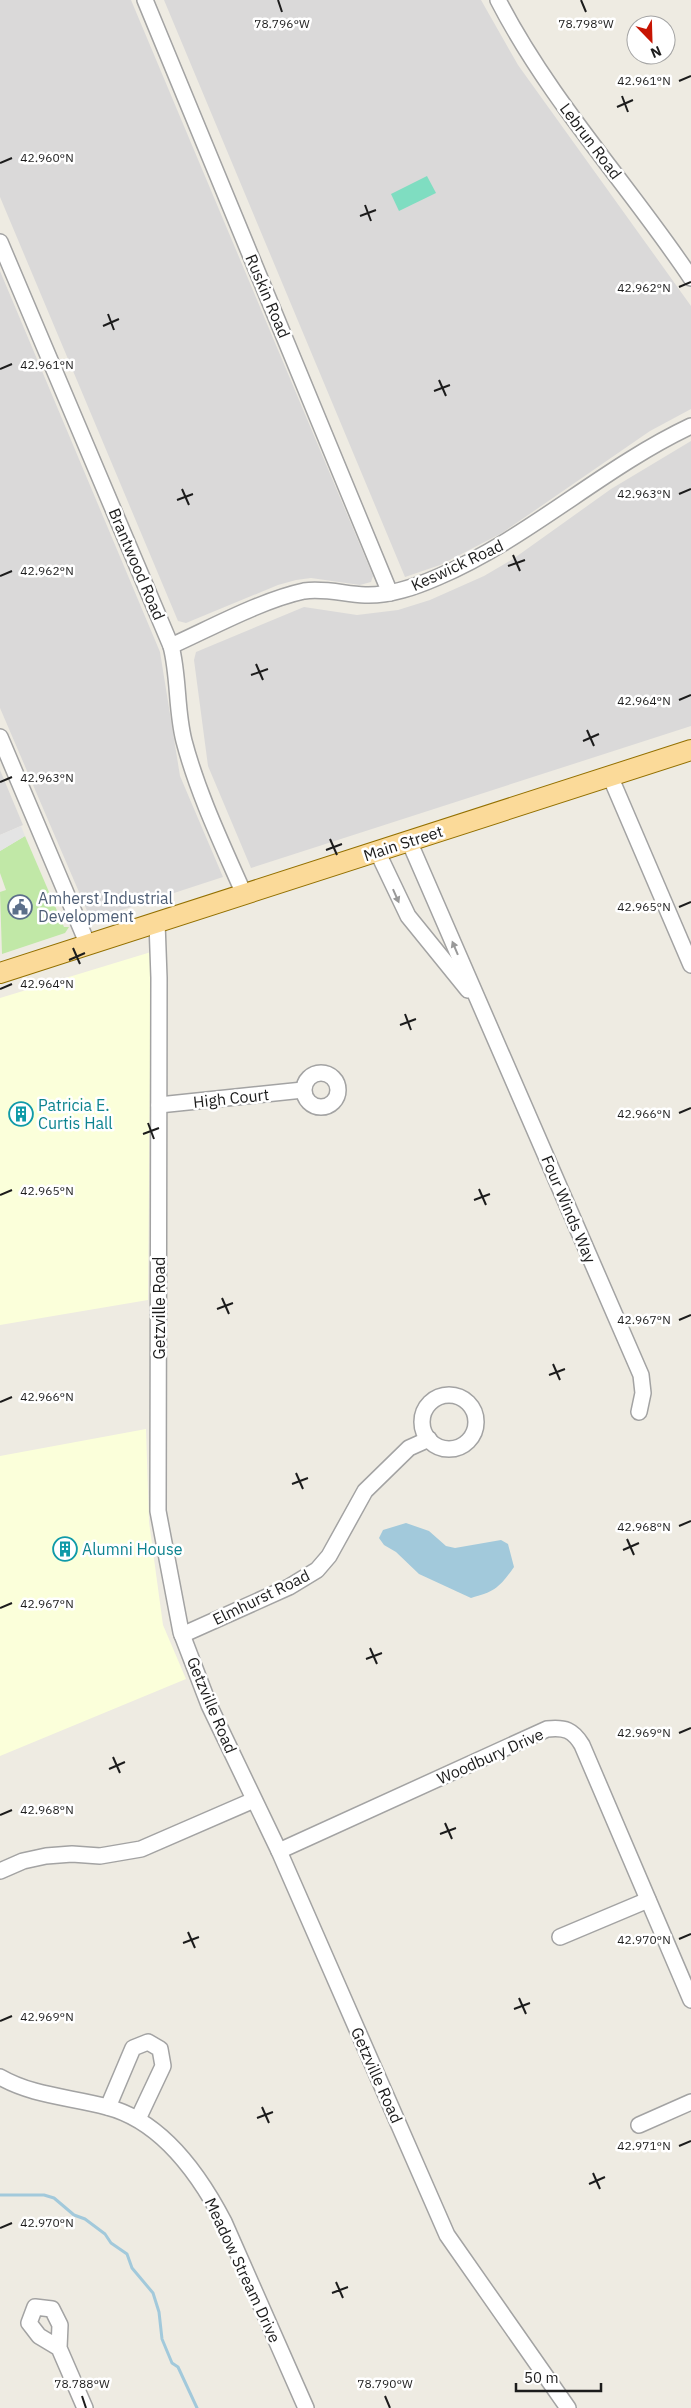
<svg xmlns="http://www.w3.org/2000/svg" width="691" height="2408" font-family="'IBM Plex Sans',sans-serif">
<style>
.residential{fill:#dad9d9}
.education{fill:#fbffda}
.grass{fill:#c1e8a7}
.pitch{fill:#7fddc1}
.parking{fill:#e4e4e4}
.water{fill:#a2c9db}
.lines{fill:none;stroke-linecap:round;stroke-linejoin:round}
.stream{stroke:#a2c9db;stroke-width:3}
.minor-casing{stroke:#a3a3a3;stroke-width:18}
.major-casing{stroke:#937001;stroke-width:22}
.minor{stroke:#fff;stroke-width:15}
.major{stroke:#fbda99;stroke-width:20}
.oneway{fill:#999}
.ticks{fill:none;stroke:#1c1c1c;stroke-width:2}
.labels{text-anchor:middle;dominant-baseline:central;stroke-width:5;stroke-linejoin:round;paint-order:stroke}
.street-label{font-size:16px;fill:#1c1c1c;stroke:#fff}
.service-label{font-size:16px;fill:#4e5e75;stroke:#fff;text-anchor:start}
.culture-label{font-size:16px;fill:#0d838f;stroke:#fff;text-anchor:start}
.ticks-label{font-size:12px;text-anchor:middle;fill:#1c1c1c;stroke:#fff;stroke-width:5;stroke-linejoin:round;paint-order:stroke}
</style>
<rect width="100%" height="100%" fill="#eeebe2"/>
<!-- residential -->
<g class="residential">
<polygon points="0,0 131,0 373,576 371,582 360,585 311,578 296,580 278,585 186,623 178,621 0,197"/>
<polygon points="164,0 481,0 518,65 691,306 691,409 650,431 502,533 440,565 405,577"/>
<polygon points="0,271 160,652 180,776 223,877 91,920 0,708"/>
<polygon points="691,441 691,726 251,868 208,766 194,660 196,652 304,607 357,615 398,610 430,600 484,576 513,559 611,489"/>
<polygon points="0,770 23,825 0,835"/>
</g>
<!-- education -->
<g class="education">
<polygon points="151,952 148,1300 0,1325 0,998"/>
<polygon points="146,1429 149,1522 163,1625 186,1679 0,1756 0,1456"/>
</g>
<!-- grass -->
<polygon class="grass" points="25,836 64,927 69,927 65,933 2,954 0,892 6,890 0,873 0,851"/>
<!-- pitch -->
<polygon class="pitch" points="427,176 436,193 399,211 391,194"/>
<!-- parking -->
<polygon class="parking" points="21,826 25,836 0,851 0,835"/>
<!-- water -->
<path class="water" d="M 406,1523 L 429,1531 L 446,1546 L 455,1548 L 501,1540 L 508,1544 L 514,1567 C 500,1587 495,1592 471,1598 L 419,1574 L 396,1552 L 384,1545 L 379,1538 L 383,1530 Z"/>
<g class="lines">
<!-- stream -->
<polyline class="stream" points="0,2195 44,2195 54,2198 74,2215 85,2219 105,2234 111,2243 127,2254 132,2268 153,2293 159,2312 162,2339 172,2363 178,2367 197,2408"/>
<!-- minor casing -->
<g class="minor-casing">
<g id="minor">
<polyline points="145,0 390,593"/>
<path d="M 498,0 C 550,101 628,184 691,278"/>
<path d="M 0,242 L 171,646 C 179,677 176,710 184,741 C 198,794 222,844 244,894"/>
<path d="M 171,646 C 211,628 262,600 304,591 C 325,588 344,594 365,595 C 390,596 415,587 438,577 C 529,538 602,468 691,426"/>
<polyline points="0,737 88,945"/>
<polyline points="610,776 691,965"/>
<polyline points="409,841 641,1375 643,1393 639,1412"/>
<polyline points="377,851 408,916 468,990"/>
<polyline points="157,922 159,978 158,1511 181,1632 209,1705 279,1851 447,2235 568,2408"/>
<circle cx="321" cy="1090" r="17"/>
<polyline points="159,1105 303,1090"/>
<circle cx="449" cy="1422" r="27"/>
<polyline points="182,1635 289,1587 317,1570 329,1556 365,1491 409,1448 429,1439"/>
<path d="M 279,1851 L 547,1729 C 565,1727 573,1730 582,1745 L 691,2000"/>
<polyline points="0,1871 23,1861 46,1856 72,1854 100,1856 141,1849 254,1800"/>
<polyline points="560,1937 648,1900"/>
<path d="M 0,2077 C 33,2096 71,2097 107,2107 C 162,2121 199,2174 224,2222 L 306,2408"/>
<polyline points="108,2107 133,2048 148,2042 160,2049 163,2066 138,2119"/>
<polyline points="639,2125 691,2102"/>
<polyline points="59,2348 39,2336 29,2323 35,2307 52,2309 60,2325 59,2348 85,2408"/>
</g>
</g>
<!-- major casing -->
<g class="major-casing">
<polyline id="major" points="0,973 691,750"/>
</g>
<!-- minor -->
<use href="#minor" class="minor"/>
<!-- major -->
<use href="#major" class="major"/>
</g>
<!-- one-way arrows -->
<defs><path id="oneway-solid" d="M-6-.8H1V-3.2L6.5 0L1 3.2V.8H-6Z" transform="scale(1.25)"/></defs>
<g class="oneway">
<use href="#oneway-solid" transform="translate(396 896) rotate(66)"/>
<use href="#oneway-solid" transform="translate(455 948) rotate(-113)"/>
</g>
<!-- ticks -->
<path class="ticks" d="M 278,0 L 282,12M 581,0 L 586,12M 679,81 L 691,76M 622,96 L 628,112M 617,107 L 633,100M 0,163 L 12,158M 365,205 L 371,221M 360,216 L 376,210M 679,287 L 691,282M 108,314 L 114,330M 103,326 L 119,319M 0,369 L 12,364M 439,380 L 446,396M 434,391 L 450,385M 182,489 L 189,505M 679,494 L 691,489M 177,500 L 193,494M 513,555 L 520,571M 508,566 L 525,560M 0,576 L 12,571M 256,664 L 263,680M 251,675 L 268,669M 679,700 L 691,695M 587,730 L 594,746M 583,741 L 599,734M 0,782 L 12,777M 330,839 L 337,855M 326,850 L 342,844M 679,907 L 691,902M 73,948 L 80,964M 69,960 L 85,953M 0,989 L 12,984M 405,1014 L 411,1030M 400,1025 L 416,1019M 679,1113 L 691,1108M 148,1123 L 154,1139M 143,1134 L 159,1128M 479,1189 L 486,1205M 0,1195 L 12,1190M 474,1200 L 490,1194M 222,1298 L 229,1314M 217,1309 L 233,1303M 679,1320 L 691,1315M 553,1364 L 560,1380M 549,1375 L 565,1369M 0,1402 L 12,1397M 296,1473 L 303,1489M 292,1484 L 308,1478M 679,1526 L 691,1521M 627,1539 L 634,1555M 623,1550 L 639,1543M 0,1608 L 12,1603M 370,1648 L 377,1664M 366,1659 L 382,1653M 679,1733 L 691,1728M 113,1757 L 120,1773M 109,1769 L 125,1762M 0,1815 L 12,1810M 445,1823 L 452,1839M 440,1834 L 456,1828M 188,1932 L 195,1948M 679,1939 L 691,1934M 183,1943 L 199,1937M 519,1998 L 526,2014M 514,2009 L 530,2003M 0,2021 L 12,2016M 262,2107 L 269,2123M 257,2118 L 273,2112M 679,2146 L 691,2141M 593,2173 L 600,2189M 589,2184 L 605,2177M 0,2228 L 12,2223M 336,2282 L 343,2298M 332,2293 L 348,2287M 82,2396 L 86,2408M 385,2396 L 390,2408"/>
<!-- icons -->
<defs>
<g id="civic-ring" transform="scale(1.25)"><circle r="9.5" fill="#fff" stroke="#5c6f8a" stroke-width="1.5"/><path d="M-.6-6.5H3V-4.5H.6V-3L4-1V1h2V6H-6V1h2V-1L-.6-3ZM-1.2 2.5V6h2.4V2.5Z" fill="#5c6f8a"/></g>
<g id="building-ring" transform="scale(1.25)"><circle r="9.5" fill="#fff" stroke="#0f9aa8" stroke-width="1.5"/><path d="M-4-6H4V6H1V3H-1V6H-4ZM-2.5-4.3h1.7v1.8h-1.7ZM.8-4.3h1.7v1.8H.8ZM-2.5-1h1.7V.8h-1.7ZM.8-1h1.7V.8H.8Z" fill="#0f9aa8"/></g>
</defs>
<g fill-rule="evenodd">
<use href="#civic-ring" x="20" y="907"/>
<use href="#building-ring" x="21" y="1114"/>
<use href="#building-ring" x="65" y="1549"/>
</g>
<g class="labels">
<!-- street labels -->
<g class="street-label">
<text transform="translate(591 141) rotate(53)">Lebrun Road</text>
<text transform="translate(268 296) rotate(67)">Ruskin Road</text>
<text transform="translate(137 564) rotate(67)">Brantwood Road</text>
<text transform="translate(457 565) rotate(-25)">Keswick Road</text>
<text transform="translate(403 843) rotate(-18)">Main Street</text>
<text transform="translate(231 1098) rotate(-6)">High Court</text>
<text transform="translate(569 1209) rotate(67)">Four Winds Way</text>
<text transform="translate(159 1308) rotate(-90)">Getzville Road</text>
<text transform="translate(261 1597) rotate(-26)">Elmhurst Road</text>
<text transform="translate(212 1705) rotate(67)">Getzville Road</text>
<text transform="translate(490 1756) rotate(-24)">Woodbury Drive</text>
<text transform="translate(377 2075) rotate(66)">Getzville Road</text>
<text transform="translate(243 2270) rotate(65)">Meadow Stream Drive</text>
</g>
<!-- service labels -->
<g class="service-label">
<text x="38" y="898">Amherst Industrial<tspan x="38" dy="18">Development</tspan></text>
</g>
<!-- culture labels -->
<g class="culture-label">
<text x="38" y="1105">Patricia E.<tspan x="38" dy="18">Curtis Hall</tspan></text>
<text x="82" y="1549">Alumni House</text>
</g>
</g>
<g class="ticks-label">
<text x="282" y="28">78.796°W</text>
<text x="586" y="28">78.798°W</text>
<text x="644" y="85">42.961°N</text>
<text x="47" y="162">42.960°N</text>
<text x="644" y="292">42.962°N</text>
<text x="47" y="369">42.961°N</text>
<text x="644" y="498">42.963°N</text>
<text x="47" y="575">42.962°N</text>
<text x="644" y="705">42.964°N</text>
<text x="47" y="782">42.963°N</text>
<text x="644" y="911">42.965°N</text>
<text x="47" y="988">42.964°N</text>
<text x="644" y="1118">42.966°N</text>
<text x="47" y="1195">42.965°N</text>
<text x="644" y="1324">42.967°N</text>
<text x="47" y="1401">42.966°N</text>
<text x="644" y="1531">42.968°N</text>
<text x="47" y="1608">42.967°N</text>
<text x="644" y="1737">42.969°N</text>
<text x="47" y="1814">42.968°N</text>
<text x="644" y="1944">42.970°N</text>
<text x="47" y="2021">42.969°N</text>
<text x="644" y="2150">42.971°N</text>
<text x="47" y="2227">42.970°N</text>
<text x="82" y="2388">78.788°W</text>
<text x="385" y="2388">78.790°W</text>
</g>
<!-- north arrow -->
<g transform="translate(651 40) rotate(157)"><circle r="24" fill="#ffffff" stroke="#a4a4a4"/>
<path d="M0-4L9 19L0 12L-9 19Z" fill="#c71402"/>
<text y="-8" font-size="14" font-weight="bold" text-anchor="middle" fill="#1c1c1c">N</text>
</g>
<!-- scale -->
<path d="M516 2383v8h85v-8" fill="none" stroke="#1c1c1c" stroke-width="2.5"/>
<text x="524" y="2383" font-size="15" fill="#1c1c1c" stroke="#ffffff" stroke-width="4" paint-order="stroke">50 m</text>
</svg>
